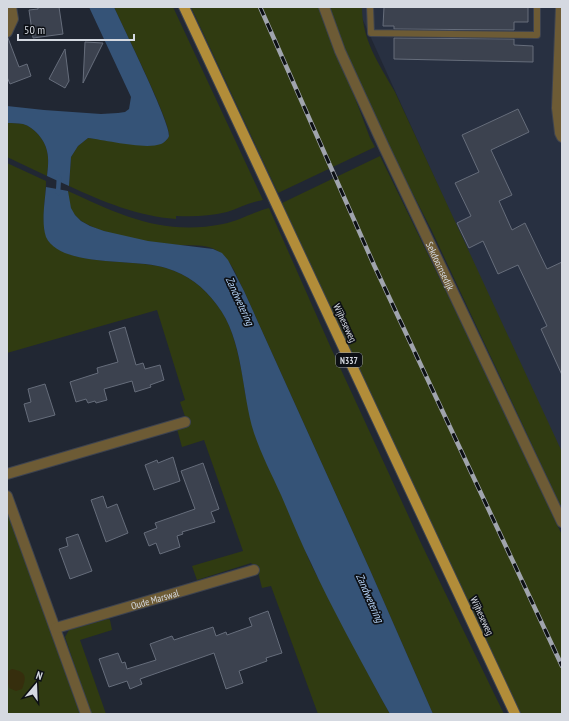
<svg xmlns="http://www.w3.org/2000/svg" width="569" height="721" font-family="'PT Sans Narrow',sans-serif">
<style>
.built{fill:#283041}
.green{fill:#303b11}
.sand{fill:#362e0d}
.water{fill:#355377}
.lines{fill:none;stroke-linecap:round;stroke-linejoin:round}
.stream{stroke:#355377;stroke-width:4.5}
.building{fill:#3c424f;stroke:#666d7b}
.service-casing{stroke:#3e434f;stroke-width:8}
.minor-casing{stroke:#3e434f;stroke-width:12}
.primary-casing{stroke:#3e434f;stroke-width:12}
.service{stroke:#6d5b35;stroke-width:6}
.minor{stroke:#6d5b35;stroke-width:10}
.primary{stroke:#b28d39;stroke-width:10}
.rail-casing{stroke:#a0a4ad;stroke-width:4.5}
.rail{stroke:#0d1015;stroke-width:3;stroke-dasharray:9;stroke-linecap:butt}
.labels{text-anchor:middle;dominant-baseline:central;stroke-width:3.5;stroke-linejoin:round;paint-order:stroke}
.shield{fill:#0d1015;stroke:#999da4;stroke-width:1}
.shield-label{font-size:9px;font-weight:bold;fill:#d5d9e1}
.street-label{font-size:10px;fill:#d5d9e1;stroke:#0d1015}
.water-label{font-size:11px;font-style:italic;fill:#b5d3f7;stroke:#0d1015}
</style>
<rect width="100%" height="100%" fill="#212733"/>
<!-- built -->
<polygon class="built" points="358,7 562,7 562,459 362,18"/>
<!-- green -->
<g class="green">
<path d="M 114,7 L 173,7 L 263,200 C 250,202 239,208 227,212 C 210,216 194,217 176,216 L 176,219 C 137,216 104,202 69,186 L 71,157 L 78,146 L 88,138 L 161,144 C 164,142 168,140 169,135 C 171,123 122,25 114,7 Z"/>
<polygon points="191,7 321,7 370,138 375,147 278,193"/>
<path d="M 328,7 L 362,7 C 362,40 379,64 395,92 L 562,452 L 562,509 L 431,229 L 386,142 L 332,22 Z"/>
<path d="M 7,123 C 12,123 18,123 23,124 C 34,127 45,140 47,151 C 49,159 48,168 47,176 L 7,157 Z"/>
<polygon points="380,156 459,318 562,535 562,714 521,714 434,534 282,203"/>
<path d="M 7,163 L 46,181 C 46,197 41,221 46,235 C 58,268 136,258 166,268 C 188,275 203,286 217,305 C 233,325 238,353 243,378 C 244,386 245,396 248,404 C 269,457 288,510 310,562 C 317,577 326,592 334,607 C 349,637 365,668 381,698 L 390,714 L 318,714 L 271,586 L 262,588 L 257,568 L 251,563 L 197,580 L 192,566 L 243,551 L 204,440 L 182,447 L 177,429 L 188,425 L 180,402 L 185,400 L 157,310 L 7,353 Z"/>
<path d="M 68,191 C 120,215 163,236 223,224 C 239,221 253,212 269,208 L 331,348 L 420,541 L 504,714 L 433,714 L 370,570 L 244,291 C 236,275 231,258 214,249 C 205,244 189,246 178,245 C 154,243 88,234 74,214 C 69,207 69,199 68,191 Z"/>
<polygon points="7,510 80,714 7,714"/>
<polygon points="108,619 110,620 112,630 80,640 106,714 91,714 65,637 69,630"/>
</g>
<!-- sand -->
<path class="sand" d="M 12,669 C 26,672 27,676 22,689 L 16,691 L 9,688 L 8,683 L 8,671 Z"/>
<!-- water -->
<g class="water">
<path d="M 89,7 L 114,7 C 122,25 171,124 169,136 C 168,139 164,143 161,144 C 145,150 106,140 88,138 L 78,146 L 71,157 L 69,186 L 47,176 C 48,168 49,159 47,151 C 45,140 34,127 23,124 C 18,123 12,123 7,123 L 7,106 L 44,110 L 101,114 L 118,113 L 125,112 L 129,109 L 131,97 Z"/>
<path d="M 46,187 L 68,191 L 71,208 L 75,215 L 81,221 L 90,226 L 104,231 L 148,241 L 213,249 L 222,253 L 228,260 L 244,291 L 370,570 L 433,714 L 390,714 L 381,698 C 357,653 332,609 311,563 C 300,541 291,518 281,495 C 272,475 261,454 254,433 C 241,392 244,340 217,305 C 203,286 188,275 166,268 C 136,258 60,268 46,237 C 41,223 45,201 46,187 Z"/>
</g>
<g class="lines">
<!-- stream -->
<polyline class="stream" points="58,193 59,177"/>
</g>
<!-- building -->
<g class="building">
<polygon points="38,7 59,7 63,34 33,38 29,10 38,9"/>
<polygon points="384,7 528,7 528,22 514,22 514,30 394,29 394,26 383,26"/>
<polygon points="7,38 8,38 19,67 27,64 31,76 10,84 7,77"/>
<polygon points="394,38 514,39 514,45 533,46 533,62 394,59"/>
<polygon points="85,42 103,43 83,83"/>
<polygon points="65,49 69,81 65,88 49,79"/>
<polygon points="518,109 529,132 491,150 512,195 499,201 512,230 525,223 547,269 562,262 562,375 541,329 547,326 518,265 498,274 483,241 469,248 457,223 471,216 455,183 479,172 462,135"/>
<polygon points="125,327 136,365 143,363 145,369 160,365 164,380 150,385 151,387 135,392 132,381 104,389 107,400 96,403 95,401 88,403 86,399 76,402 70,382 98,373 97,368 118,362 109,332"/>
<polygon points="45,384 55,415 29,422 24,404 31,402 28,389"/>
<polygon points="173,457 180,481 154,490 145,465 157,460 158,463"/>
<polygon points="203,463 219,509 211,512 215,522 182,532 183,534 177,536 180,547 160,554 156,543 149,546 144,533 157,528 155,523 195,509 181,471"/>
<polygon points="103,496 107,508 117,504 128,533 106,542 91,500"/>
<polygon points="78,534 92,571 70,579 59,549 68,546 66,538"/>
<polygon points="268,611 282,653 266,658 267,661 239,671 243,683 226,689 214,653 140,679 142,684 130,689 127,681 109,687 99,659 118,653 122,663 125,662 127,669 156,660 150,644 172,636 174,640 213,627 216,636 226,632 227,635 252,626 249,618"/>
</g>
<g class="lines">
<!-- service casing -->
<g class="service-casing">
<polyline id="service" points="370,7 371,33 537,35 537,7"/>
</g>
<!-- minor casing -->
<g class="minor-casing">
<g id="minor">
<path id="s1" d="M 324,7 L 340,51 L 384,147 L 562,522"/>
<polyline points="561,7 557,108 560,133 562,137"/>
<polyline points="7,32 13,19 11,7"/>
<polyline points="7,474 185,422"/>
<polyline points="7,496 86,714"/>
<path id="s2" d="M 56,628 L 254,570"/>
</g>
</g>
<!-- primary casing -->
<g class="primary-casing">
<polyline id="primary" points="184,7 515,714"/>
</g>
<!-- service -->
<use href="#service" class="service"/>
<!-- minor -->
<use href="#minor" class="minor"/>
<!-- primary -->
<use href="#primary" class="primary"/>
<!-- rail casing -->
<g class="rail-casing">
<polyline id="rail" points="260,7 374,265 562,666"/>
</g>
<!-- rail -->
<use href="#rail" class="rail"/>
</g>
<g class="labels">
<!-- shield labels -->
<rect class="shield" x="336" y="353" width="26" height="14" rx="3"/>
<g class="shield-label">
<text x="349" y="360">N337</text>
</g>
<!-- street labels -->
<g class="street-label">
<text stroke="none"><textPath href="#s1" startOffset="284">Sekdoornsedijk</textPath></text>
<text transform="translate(345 323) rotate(65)">Wijheseweg</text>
<text stroke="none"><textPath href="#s2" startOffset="103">Oude Marswal</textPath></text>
<text transform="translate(482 616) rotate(65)">Wijheseweg</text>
</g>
<!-- water labels -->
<g class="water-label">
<text transform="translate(240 301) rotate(65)">Zandwetering</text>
<text transform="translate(370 598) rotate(66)">Zandwetering</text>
</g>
</g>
<!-- border -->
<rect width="569" height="721" fill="none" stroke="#d5d9e1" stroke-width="16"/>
<!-- north arrow -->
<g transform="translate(36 685) rotate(19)" stroke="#0d1015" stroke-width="3" paint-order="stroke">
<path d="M0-3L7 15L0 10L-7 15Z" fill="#d5d9e1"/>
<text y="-6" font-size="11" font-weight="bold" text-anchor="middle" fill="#d5d9e1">N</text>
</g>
<!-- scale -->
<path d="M18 34v6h116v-6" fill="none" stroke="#d5d9e1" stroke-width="2"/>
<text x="24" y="34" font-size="12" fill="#d5d9e1" stroke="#0d1015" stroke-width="3" paint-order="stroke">50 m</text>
</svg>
